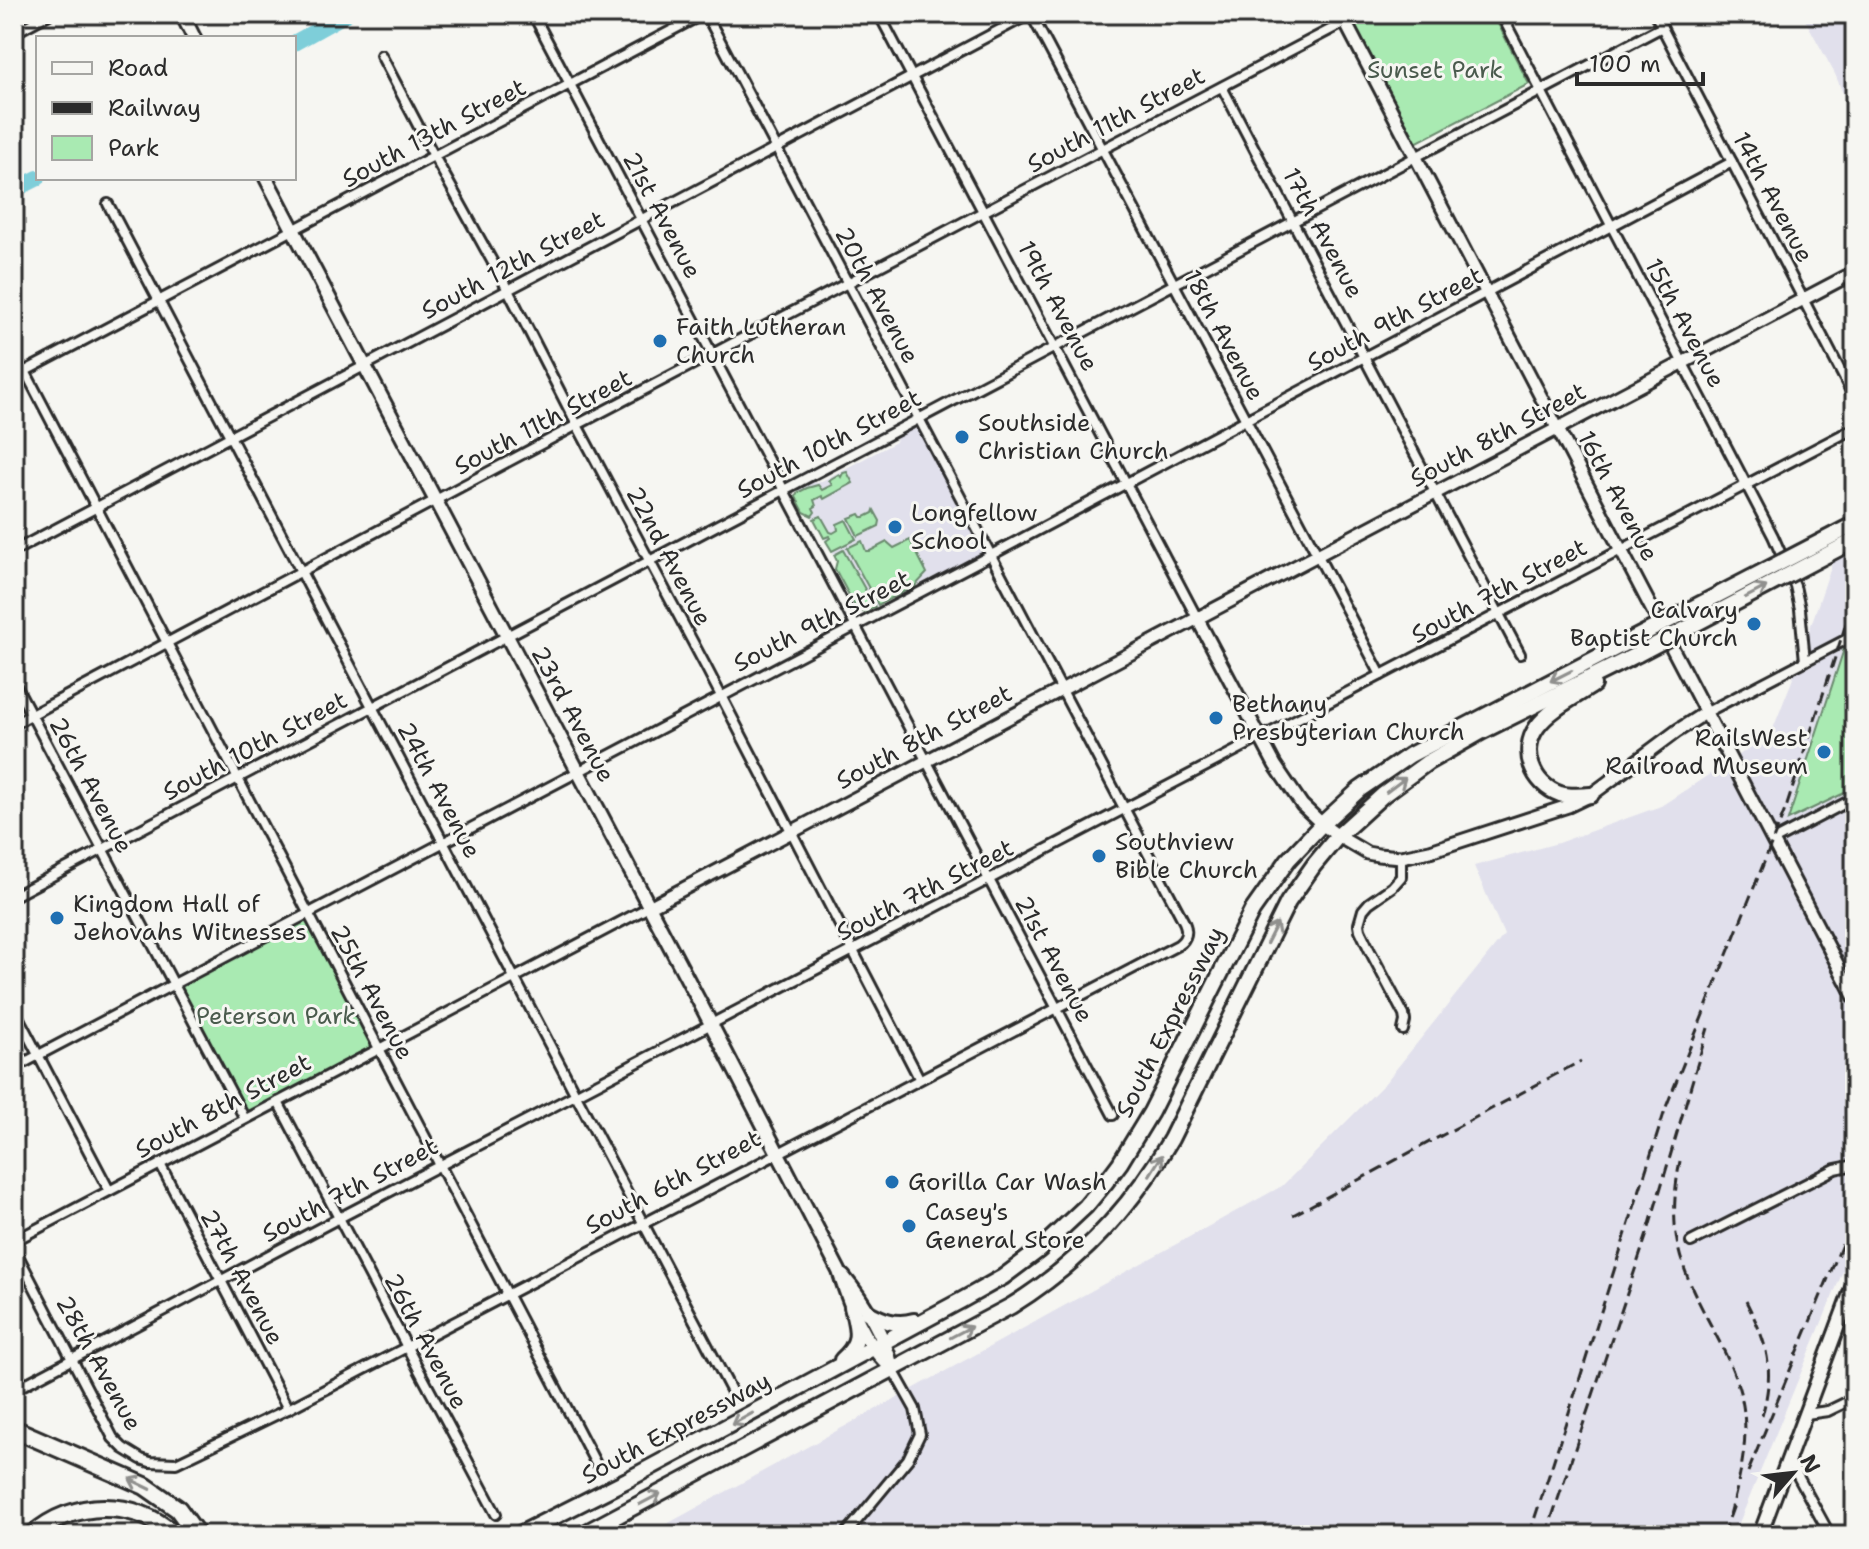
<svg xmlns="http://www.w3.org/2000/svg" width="1869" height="1549" font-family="'Shantell Sans',sans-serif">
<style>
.built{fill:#e1e0ec}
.green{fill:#a9eab2;stroke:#6a8a6e;stroke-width:2}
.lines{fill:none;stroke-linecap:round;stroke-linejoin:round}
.river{stroke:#7eced9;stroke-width:16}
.minor-casing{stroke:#2b2b2b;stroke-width:14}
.tertiary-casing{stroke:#2b2b2b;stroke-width:17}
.secondary-casing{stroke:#2b2b2b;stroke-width:18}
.primary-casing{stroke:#2b2b2b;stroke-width:20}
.motorway-casing{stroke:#2b2b2b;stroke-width:22}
.minor{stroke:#f6f6f2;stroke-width:8}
.tertiary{stroke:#f6f6f2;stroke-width:11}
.secondary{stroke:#f6f6f2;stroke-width:12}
.primary{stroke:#f6f6f2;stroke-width:14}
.motorway{stroke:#f6f6f2;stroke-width:16}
.rail{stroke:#2b2b2b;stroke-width:3;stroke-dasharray:12 6;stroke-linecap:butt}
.primary-bridge-casing{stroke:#2b2b2b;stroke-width:20;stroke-linecap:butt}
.primary-bridge{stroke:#f6f6f2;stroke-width:14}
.oneway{stroke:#90908e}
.poi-dot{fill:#1f6fb2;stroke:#f6f6f2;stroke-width:3}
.labels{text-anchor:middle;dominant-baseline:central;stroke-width:6;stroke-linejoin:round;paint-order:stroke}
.park-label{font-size:24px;fill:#4a5b4d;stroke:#f6f6f2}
.street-label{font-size:24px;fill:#2b2b2b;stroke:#f6f6f2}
.poi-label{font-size:24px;fill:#2b2b2b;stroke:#f6f6f2;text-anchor:start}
</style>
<rect width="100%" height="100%" fill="#f6f6f2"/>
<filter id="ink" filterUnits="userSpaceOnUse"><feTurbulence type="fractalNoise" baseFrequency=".0125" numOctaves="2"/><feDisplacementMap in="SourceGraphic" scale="16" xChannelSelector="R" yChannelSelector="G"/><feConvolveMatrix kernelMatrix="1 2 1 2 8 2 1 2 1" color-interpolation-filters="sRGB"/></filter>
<g filter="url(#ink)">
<!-- built -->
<g class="built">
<polygon points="1802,14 1855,14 1855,123 1835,74"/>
<polygon points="911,429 916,429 921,432 982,547 981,551 980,554 864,612 857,610 835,569 837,561 834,555 812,516 804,512 796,497 799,489 812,482 818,483 896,442 897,436"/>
<polygon points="1855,496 1855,1242 1734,1535 647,1535 1282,1186 1385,1083 1504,935 1474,866 1558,843 1661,806 1771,734 1793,678"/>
</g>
<!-- green -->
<g class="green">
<polygon points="1349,14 1493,14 1529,84 1410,146 1350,30 1351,19"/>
<polygon points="847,472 853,483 824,499 822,496 814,500 816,506 813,508 815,512 812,516 804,512 796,497 797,493 807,488 818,485 822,490 832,485 829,480 839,474 841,477 843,473"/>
<polygon points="874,510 880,521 879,526 858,536 849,518 860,514 862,517 865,517 873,513"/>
<polygon points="821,516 830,532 833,533 838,530 837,524 846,520 856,539 832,551 826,541 830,538 829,536 824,538 814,519"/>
<polygon points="910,540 927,573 915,586 878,605 847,548 862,541 866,551 870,551 887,542 894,548"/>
<polygon points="843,550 875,607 864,612 857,610 835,569 837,561 834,555"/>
<polygon points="1855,643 1855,788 1788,820 1844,649"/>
<polygon points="308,913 379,1048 245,1119 173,984"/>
</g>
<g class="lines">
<!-- river -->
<g class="river">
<polyline points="294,43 346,14"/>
<polyline points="14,190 38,178"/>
</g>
<!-- minor casing -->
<g class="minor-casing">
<g id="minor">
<polyline points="533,14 1113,1115"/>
<polyline points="879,14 1197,618"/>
<polyline points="1031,14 1381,675"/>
<polyline points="1501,14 1773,536 1795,586 1800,609 1805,661"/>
<polyline points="1655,14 1855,399"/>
<polyline points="14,33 49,14"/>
<polyline points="381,55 434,156 508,290 577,425 705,665 919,1078"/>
<polyline points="1222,87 1520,654"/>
<polyline points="108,204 734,1396"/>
<polyline points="25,371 595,1462"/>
<polyline points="14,377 703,14"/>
<polyline points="14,551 1030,14"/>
<polyline points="14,682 245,1119"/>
<polyline points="1705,713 1855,635"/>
<polyline points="14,724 577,425 1345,22"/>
<polyline points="1773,841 1855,798"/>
<polyline points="1401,857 1401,877 1392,887 1369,903 1363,910 1359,924 1360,930 1370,951 1404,1015 1405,1021 1403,1030"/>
<polyline points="14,896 1662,27"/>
<polyline points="14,1009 109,1190"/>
<polyline points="14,1068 991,555 1732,162"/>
<polyline points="278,1102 419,1370 496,1514"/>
<polyline points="160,1164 288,1409"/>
<polyline points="14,1241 649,907"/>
<polyline points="1691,1242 1835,1169 1855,1165"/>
<path d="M 14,1248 L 113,1438 L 123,1448 L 141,1459 L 150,1462 L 176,1463 L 288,1409 L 1178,945 C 1187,939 1188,931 1184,922 L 706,14"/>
<polyline points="14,1390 339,1218 1855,428"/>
<polyline points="1806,1414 1828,1411 1855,1398"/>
<polyline points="1789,1460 1830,1535"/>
<polyline points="845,1535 908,1459 920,1434 915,1409 892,1368"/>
</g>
</g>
<!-- tertiary casing -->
<g class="tertiary-casing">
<g id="tertiary">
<polyline points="1341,14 1855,998"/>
<polyline points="1197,618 1275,765 1302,805 1322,824 1338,836 1367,853 1378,855 1401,857 1430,851 1568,806 1591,795 1677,731 1705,713"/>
<polyline points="649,907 1855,272"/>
</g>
</g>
<!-- secondary casing -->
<g class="secondary-casing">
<g id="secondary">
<polyline points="182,14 194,38"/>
<path d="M 266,178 L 711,1024 L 839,1271 C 850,1305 864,1345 892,1368"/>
<path d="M 843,1276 C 864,1301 885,1337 892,1368"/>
<polyline points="1760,1535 1855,1280"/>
</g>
</g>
<!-- primary casing -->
<g class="primary-casing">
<g id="primary">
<path d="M 1591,795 C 1581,796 1570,797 1560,794 C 1532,784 1520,751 1537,727 C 1550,709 1575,697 1593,685"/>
<path d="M 867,1312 C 883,1321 896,1326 914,1321"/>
<path d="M 842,1360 C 862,1342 858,1331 852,1307"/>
<polyline points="518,1535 627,1480 962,1300 1003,1277 1039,1250 1086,1206 1105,1183 1120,1163 1151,1112 1252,911 1288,860 1322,824 1359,790 1410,755 1631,640"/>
<path d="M 581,1535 L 1011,1306 C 1079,1264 1131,1208 1171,1139 L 1288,902 L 1314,865 L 1338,836 L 1383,795 L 1428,762 L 1481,732 L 1638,654"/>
</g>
</g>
<!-- motorway casing -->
<g class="motorway-casing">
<g id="motorway">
<polyline points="14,1429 145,1486 178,1509 197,1535"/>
<path d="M 33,1535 C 72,1500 135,1498 174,1535"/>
</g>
</g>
<!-- minor -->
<use href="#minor" class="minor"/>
<!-- tertiary -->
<use href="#tertiary" class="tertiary"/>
<!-- secondary -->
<use href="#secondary" class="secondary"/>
<!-- primary -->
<use href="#primary" class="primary"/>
<!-- motorway -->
<use href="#motorway" class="motorway"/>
<!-- rail -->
<g class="rail">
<path d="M 1680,1161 C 1673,1196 1671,1235 1685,1270 C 1701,1315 1731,1352 1742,1400 C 1750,1439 1740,1477 1730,1515"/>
<polyline points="1293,1215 1581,1061"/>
<path d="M 1746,1301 C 1768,1345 1775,1368 1762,1416"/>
<polyline points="1748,1472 1855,1213"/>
<polyline points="1529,1535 1550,1472 1666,1107 1787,805 1855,596"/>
<polyline points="1546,1535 1648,1231 1708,1028"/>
<polyline points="1723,1535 1734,1505"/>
</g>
<!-- primary-bridge casing -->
<g class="primary-bridge-casing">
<g id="primary-bridge">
<polyline points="1631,640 1855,524"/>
<polyline points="1638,654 1855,540"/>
</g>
</g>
<!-- primary-bridge -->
<use href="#primary-bridge" class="primary-bridge"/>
</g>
<!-- one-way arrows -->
<defs><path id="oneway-shaft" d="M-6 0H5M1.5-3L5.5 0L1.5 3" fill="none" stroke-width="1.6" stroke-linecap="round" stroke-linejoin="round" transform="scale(2)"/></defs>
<g class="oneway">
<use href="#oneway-shaft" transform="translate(1756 592) rotate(-28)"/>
<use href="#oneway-shaft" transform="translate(1561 676) rotate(153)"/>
<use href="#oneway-shaft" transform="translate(1396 785) rotate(-37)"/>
<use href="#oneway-shaft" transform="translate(1272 933) rotate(-63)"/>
<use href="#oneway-shaft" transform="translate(1156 1165) rotate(-58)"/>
<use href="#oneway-shaft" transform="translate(961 1332) rotate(-28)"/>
<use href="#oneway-shaft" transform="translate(742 1419) rotate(151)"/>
<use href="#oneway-shaft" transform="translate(140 1484) rotate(-154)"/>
<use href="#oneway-shaft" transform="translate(650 1499) rotate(-28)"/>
</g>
</g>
<!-- markers -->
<g class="poi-dot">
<circle cx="660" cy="341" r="8"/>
<circle cx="962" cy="437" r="8"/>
<circle cx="895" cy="527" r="8"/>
<circle cx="1754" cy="624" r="8"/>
<circle cx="1216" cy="718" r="8"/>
<circle cx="1824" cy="752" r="8"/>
<circle cx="1099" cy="856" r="8"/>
<circle cx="57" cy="918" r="8"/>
<circle cx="892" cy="1182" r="8"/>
<circle cx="909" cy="1226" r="8"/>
</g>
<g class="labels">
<!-- park labels -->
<g class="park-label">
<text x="1435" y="70">Sunset Park</text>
<text x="276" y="1016">Peterson Park</text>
</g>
<!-- street labels -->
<g class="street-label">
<text transform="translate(1116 120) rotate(-28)">South 11th Street</text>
<text transform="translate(434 133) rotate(-28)">South 13th Street</text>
<text transform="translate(1773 197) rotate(62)">14th Avenue</text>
<text transform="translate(662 215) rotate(62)">21st Avenue</text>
<text transform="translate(1323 233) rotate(62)">17th Avenue</text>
<text transform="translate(513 265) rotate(-28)">South 12th Street</text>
<text transform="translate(877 295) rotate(62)">20th Avenue</text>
<text transform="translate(1058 306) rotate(62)">19th Avenue</text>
<text transform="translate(1395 319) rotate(-28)">South 9th Street</text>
<text transform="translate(1685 323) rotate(62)">15th Avenue</text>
<text transform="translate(1224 335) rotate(62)">18th Avenue</text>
<text transform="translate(543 422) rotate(-28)">South 11th Street</text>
<text transform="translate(1498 435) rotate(-28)">South 8th Street</text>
<text transform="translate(829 444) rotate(-28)">South 10th Street</text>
<text transform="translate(1618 496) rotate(62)">16th Avenue</text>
<text transform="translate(669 556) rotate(62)">22nd Avenue</text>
<text transform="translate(1499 591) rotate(-28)">South 7th Street</text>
<text transform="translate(822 621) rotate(-27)">South 9th Street</text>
<text transform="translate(573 714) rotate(62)">23rd Avenue</text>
<text transform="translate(924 737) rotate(-28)">South 8th Street</text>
<text transform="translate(255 746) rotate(-28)">South 10th Street</text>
<text transform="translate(91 785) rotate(62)">26th Avenue</text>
<text transform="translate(439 790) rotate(62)">24th Avenue</text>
<text transform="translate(925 890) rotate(-27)">South 7th Street</text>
<text transform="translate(1054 959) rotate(62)">21st Avenue</text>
<text transform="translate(372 992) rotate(62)">25th Avenue</text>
<text transform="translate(1170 1022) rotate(-63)">South Expressway</text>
<text transform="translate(223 1106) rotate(-28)">South 8th Street</text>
<text transform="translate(673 1182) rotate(-28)">South 6th Street</text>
<text transform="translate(350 1190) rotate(-28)">South 7th Street</text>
<text transform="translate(242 1277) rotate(62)">27th Avenue</text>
<text transform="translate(426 1341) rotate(62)">26th Avenue</text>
<text transform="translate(99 1363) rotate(61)">28th Avenue</text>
<text transform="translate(676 1428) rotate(-28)">South Expressway</text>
</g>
<!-- poi labels -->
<g class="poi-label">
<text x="676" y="327">Faith Lutheran<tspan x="676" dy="28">Church</tspan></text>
<text x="978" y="423">Southside<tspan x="978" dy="28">Christian Church</tspan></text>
<text x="911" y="513">Longfellow<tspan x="911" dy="28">School</tspan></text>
<text x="1738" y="610" text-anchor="end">Calvary<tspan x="1738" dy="28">Baptist Church</tspan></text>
<text x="1232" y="704">Bethany<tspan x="1232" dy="28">Presbyterian Church</tspan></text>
<text x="1808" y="738" text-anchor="end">RailsWest<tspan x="1808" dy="28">Railroad Museum</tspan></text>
<text x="1115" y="842">Southview<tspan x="1115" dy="28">Bible Church</tspan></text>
<text x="73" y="904">Kingdom Hall of<tspan x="73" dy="28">Jehovahs Witnesses</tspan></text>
<text x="908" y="1182">Gorilla Car Wash</text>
<text x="925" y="1212">Casey's<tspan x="925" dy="28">General Store</tspan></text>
</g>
</g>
<!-- margin -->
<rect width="1869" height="1549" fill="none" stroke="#f6f6f2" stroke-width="48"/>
<rect x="24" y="24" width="1821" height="1501" fill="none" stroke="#2b2b2b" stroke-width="3" filter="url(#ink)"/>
<!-- legend -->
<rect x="36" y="36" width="260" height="144" fill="#f6f6f2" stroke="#a5a5a2" stroke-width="2"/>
<rect x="52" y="62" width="40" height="12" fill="#f6f6f2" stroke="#a5a5a2" stroke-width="2"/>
<text x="108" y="76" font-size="24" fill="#2b2b2b">Road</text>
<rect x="52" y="102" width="40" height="12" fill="#2b2b2b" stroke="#a5a5a2" stroke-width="2"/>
<text x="108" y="116" font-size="24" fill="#2b2b2b">Railway</text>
<rect x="52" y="136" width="40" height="24" fill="#a9eab2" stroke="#a5a5a2" stroke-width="2"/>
<text x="108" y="156" font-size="24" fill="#2b2b2b">Park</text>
<!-- north arrow -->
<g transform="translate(1793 1473) rotate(62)" stroke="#f6f6f2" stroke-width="6" paint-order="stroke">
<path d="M0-6L14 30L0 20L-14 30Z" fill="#2b2b2b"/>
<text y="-12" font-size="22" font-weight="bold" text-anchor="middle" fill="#2b2b2b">N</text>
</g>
<!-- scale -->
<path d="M1577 72v12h126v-12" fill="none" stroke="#2b2b2b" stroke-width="4"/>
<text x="1589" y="72" font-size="24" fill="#2b2b2b" stroke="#f6f6f2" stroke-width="6" paint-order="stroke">100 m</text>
</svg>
